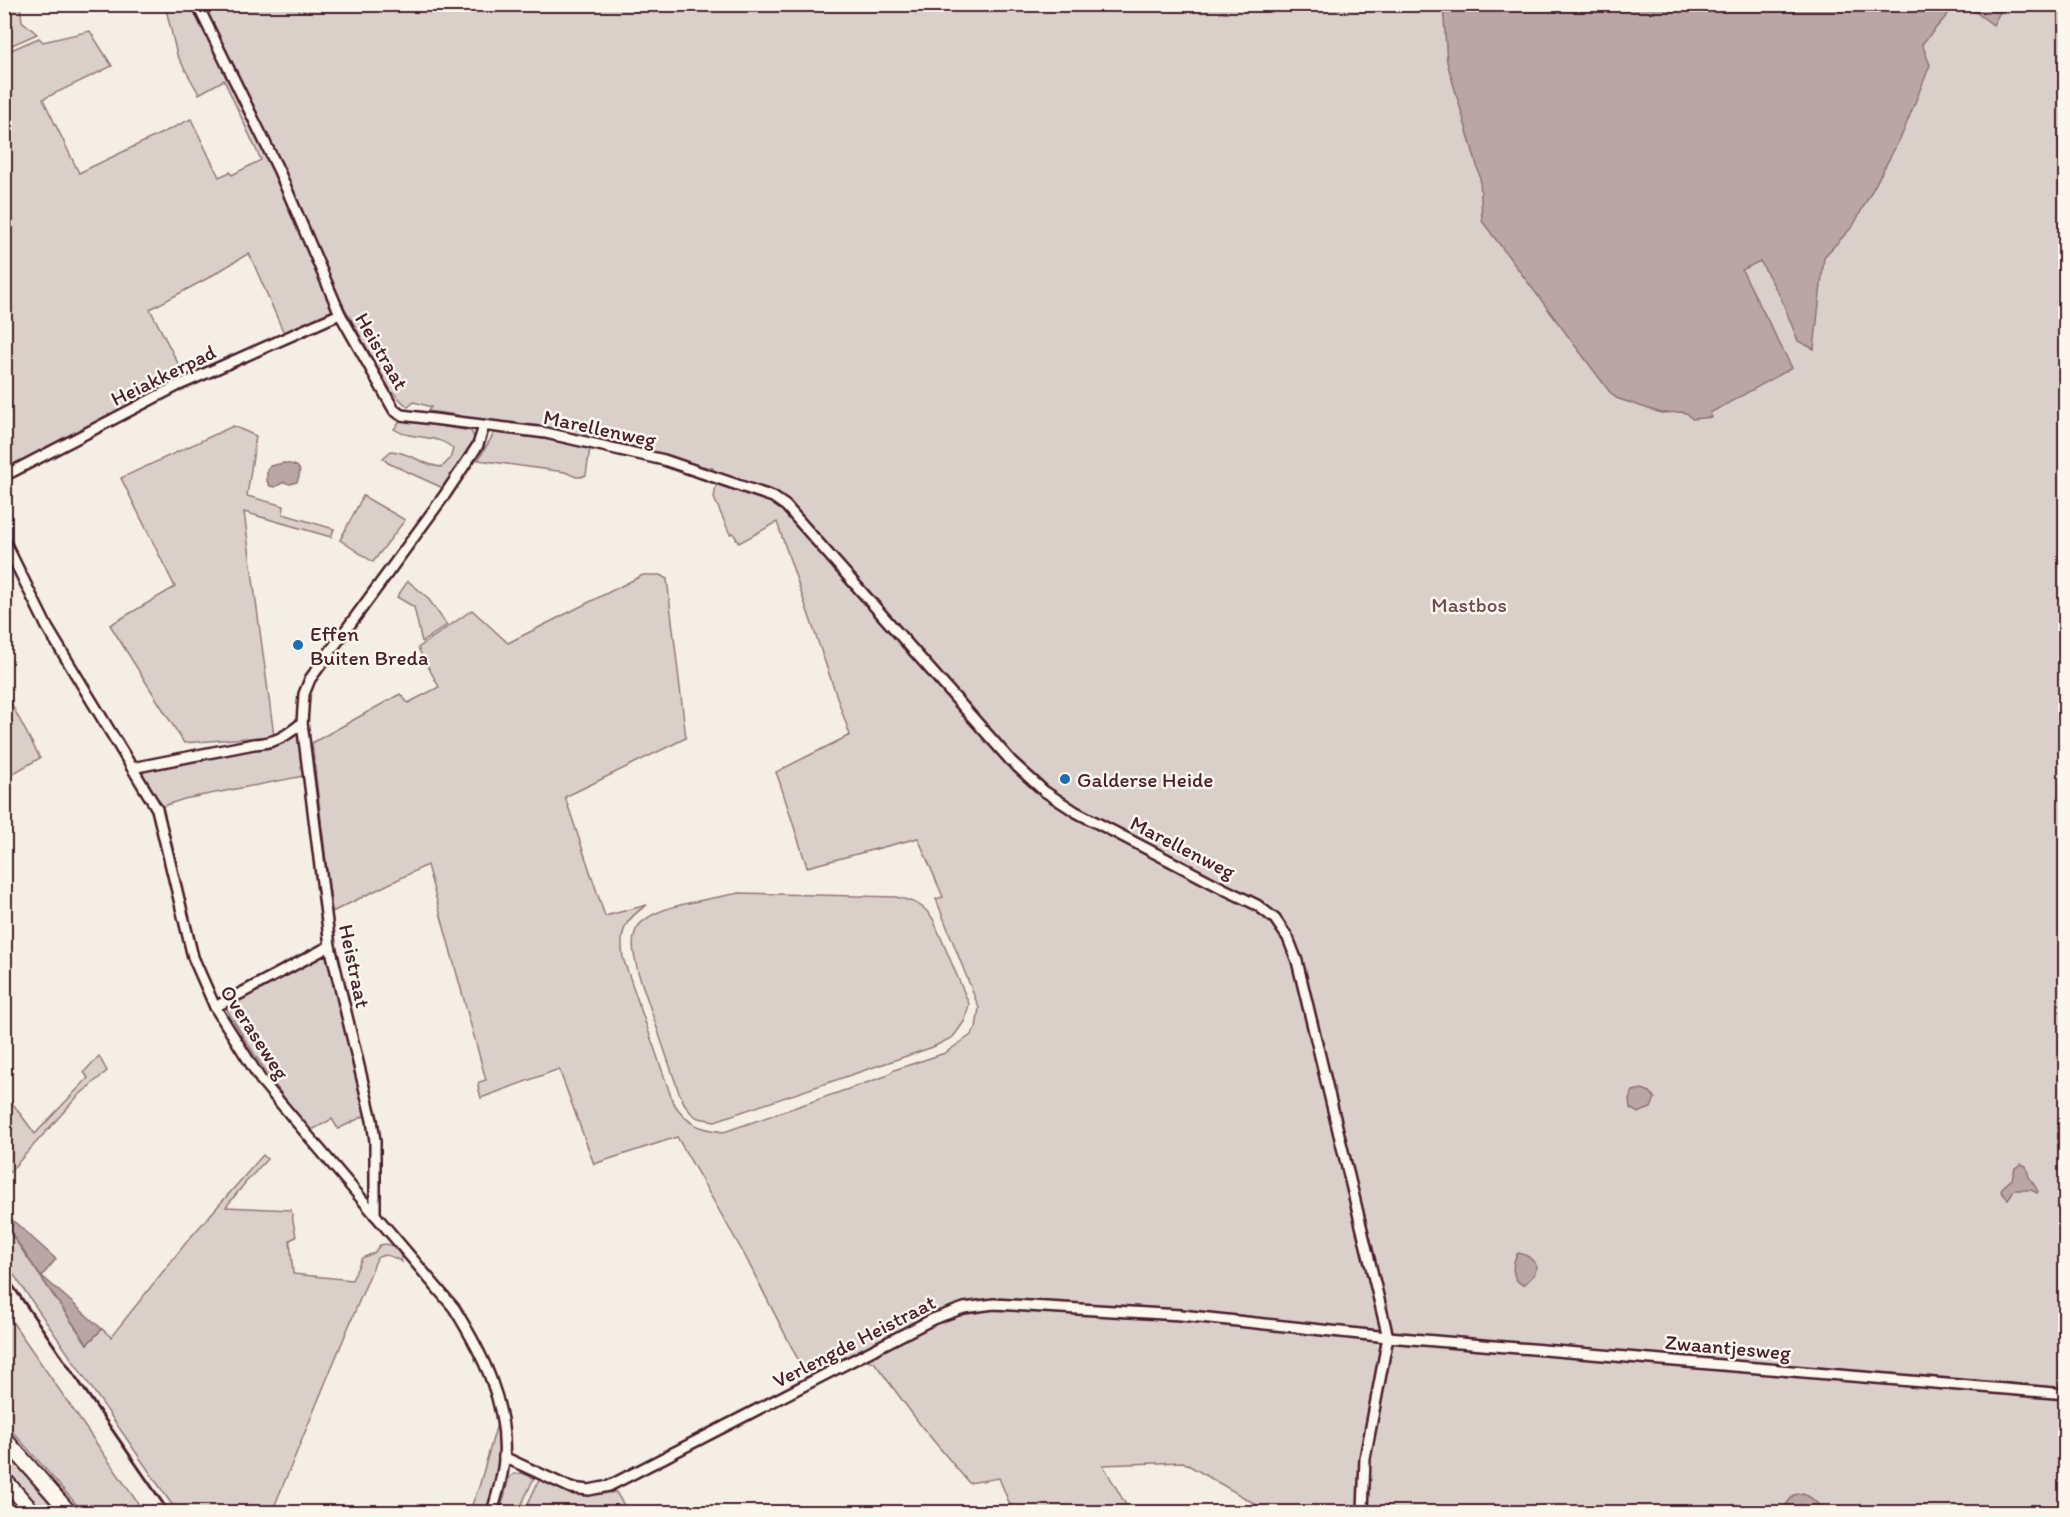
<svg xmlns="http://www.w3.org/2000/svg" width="2070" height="1517" font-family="Itim,sans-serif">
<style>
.green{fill:#dbd0c9;stroke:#92787a;stroke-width:1.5}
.water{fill:#baa7a5;stroke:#8d7174;stroke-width:1.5}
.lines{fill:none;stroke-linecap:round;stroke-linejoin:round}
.minor-casing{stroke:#4a1f2b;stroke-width:14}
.highway-casing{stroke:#4a1f2b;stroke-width:18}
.minor{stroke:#fbf7ec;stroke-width:9}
.highway{stroke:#fbf7ec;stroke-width:14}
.rail{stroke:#4a1f2b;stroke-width:3}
.poi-dot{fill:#1f6fb2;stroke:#fbf7ec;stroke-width:2}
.labels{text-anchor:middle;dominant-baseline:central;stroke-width:5;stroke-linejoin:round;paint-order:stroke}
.street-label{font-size:21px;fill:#4a1f2b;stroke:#fbf7ec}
.park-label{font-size:21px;fill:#6e4b52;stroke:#fbf7ec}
.poi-label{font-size:21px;fill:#4a1f2b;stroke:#fbf7ec;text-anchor:start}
</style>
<rect width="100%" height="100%" fill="#f4eee4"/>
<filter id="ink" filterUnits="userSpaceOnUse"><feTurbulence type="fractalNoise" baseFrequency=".0167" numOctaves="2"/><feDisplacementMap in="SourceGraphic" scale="12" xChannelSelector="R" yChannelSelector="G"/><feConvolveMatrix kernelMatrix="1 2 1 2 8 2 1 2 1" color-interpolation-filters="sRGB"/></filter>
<g filter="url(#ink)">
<!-- green -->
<g class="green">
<polygon points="4,5 20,5 22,21 37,34 5,48"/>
<path d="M 165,5 L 2065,5 L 2065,1512 L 1827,1512 L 1811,1498 L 1794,1495 L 1780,1512 L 1269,1512 L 1183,1462 L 1103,1465 L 1130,1512 L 1013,1512 L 999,1478 L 969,1483 L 922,1427 L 874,1362 L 854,1359 L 808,1379 L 744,1254 L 677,1137 L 594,1164 L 559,1069 L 481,1098 L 478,1086 L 479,1082 L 486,1080 L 427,865 L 332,912 L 312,743 L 400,694 L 408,703 L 439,687 L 418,648 L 472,610 L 508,643 L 643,575 L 660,575 L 667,579 L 686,738 L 565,797 L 605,916 L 647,905 C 625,919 619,931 623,958 L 673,1102 C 688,1125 698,1129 724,1132 L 886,1076 L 894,1070 L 945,1053 L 971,1035 L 976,1028 L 979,1008 L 936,899 L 943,897 L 918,838 L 807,867 L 779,780 L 776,772 L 850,735 L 777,522 L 739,543 L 733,533 L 730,534 L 714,498 L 718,473 L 713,470 L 713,468 L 474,420 L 457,415 L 428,411 L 431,407 L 414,402 L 408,407 L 391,391 L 343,305 L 286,338 L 249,253 L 208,278 L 150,309 L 186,379 L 5,475 L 4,53 L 39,38 L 43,42 L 90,31 L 112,66 L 43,99 L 79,173 L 191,119 L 219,177 L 230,172 L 232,175 L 261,160 L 224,80 L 199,94 L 177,55 Z"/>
<path d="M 402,418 L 427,424 L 471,431 L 474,437 L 474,442 L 443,488 L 388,463 L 383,458 L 391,451 C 410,452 423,466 442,467 L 450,459 L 453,449 C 439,433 411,441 394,429 Z"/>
<polygon points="233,426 256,436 247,496 284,506 283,514 334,529 331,537 244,512 274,736 184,743 110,625 175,587 121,478"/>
<path d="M 496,430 L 590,448 L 586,475 C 577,480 572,475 565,472 L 478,460 Z"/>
<polygon points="363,496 405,520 373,562 340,540"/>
<polygon points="408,581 427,597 447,625 422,642 414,607 397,597"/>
<polygon points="5,692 40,758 5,778 4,778"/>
<polygon points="301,727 304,776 184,799 160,807 140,771 282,743"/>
<path d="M 739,893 L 896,897 C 913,901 923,904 933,919 L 969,1004 L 965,1020 L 959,1029 L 953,1037 L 933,1047 L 715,1121 L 698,1118 L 691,1113 L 684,1103 L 678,1090 L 638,972 C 635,959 630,943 636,930 C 648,905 713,899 739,893 Z"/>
<path d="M 326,954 L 366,1115 L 338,1129 L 332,1119 L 310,1131 C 278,1092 251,1051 226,1008 Z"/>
<polygon points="99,1056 107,1071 78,1096 5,1177 5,1093 35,1134 88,1078 84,1072"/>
<path d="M 263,1155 L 267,1159 L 245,1183 L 226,1207 L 291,1210 L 296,1237 L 290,1240 L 293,1274 L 352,1280 L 362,1258 L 374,1253 L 380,1245 C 393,1242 400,1250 402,1262 C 393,1257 386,1252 377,1258 L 274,1507 L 293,1512 L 177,1512 L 5,1262 L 4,1224 L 87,1344 L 102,1329 L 111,1337 L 189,1239 Z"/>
<polygon points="4,1310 144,1512 83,1512 5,1423"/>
<polygon points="497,1424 501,1458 499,1475 487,1512 469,1512 479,1487"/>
<polygon points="4,1450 57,1512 42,1512 5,1469"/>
<polygon points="522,1473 534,1478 518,1512 500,1512 509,1478 514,1474"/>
<path d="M 539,1480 C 570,1492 583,1498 616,1492 L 628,1512 L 524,1512 Z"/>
</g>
<!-- water -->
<g class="water">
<polygon points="1443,5 1443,4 1956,5 1922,44 1930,65 1902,135 1853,226 1824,257 1814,349 1798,341 1781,298 1760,261 1742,270 1792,368 1710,413 1712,417 1692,419 1688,414 1683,412 1661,413 1616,398 1609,391 1482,221 1480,177 1476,162 1447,62"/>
<polygon points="1966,5 2004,5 1993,25"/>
<path d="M 284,463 C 299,465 303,467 297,482 L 290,484 L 284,482 L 275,487 L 270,486 L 267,481 L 267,469 L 270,466 Z"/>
<polygon points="1642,1089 1650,1092 1655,1098 1651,1108 1638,1113 1630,1108 1629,1099 1633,1091"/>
<polygon points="2021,1164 2026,1166 2029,1177 2038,1191 2037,1193 2031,1190 2014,1190 2008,1199 2001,1192 2002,1188 2012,1179 2015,1168"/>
<polygon points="9,1217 56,1259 42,1276 102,1329 87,1344 5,1224"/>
<path d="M 1518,1253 C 1528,1255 1533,1259 1537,1267 L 1534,1275 L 1524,1285 C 1511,1281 1511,1264 1518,1253 Z"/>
<polygon points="1803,1493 1811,1498 1827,1512 1780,1512 1794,1495"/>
</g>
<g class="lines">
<!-- minor casing -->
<g class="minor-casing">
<g id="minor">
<polyline points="197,4 279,171 340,314 394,410 401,415 546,433 664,460 773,497 786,506 1011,761 1044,791 1076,812 1224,889 1257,905 1275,919 1288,938 1297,961 1388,1337 1365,1458 1363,1512"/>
<polyline points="4,476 177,386 340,314"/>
<path d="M 4,540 L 47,627 L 157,809 L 193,957 L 215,1007 L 261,1080 L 454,1308 C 482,1353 508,1403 504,1459 C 503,1477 497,1495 492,1512"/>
<path d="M 132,768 L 254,744 C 276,743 286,736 302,723"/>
<polyline points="215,1007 330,946"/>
<polyline points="375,1215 375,1141 372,1120 330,946 302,723 304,694 310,679 444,496 478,445 484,426"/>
<polyline points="504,1457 571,1488 589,1490 609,1486 933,1319 964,1308 994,1304 1181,1315 1388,1337 2066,1394"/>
</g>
</g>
<!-- highway casing -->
<g class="highway-casing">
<g id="highway">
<polyline points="4,1438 69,1512"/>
<polyline points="4,1479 33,1512"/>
</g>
</g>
<!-- minor -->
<use href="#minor" class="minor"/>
<!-- highway -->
<use href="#highway" class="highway"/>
<!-- rail -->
<polyline class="rail" points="4,1273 169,1512"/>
</g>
</g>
<!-- markers -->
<g class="poi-dot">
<circle cx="298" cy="645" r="6"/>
<circle cx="1065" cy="779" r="6"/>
</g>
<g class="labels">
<!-- street labels -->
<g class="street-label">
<text transform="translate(382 351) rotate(60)">Heistraat</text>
<text transform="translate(163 375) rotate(-26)">Heiakkerpad</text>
<text transform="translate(600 428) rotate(12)">Marellenweg</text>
<text transform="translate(1183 847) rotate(27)">Marellenweg</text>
<text transform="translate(355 966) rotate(78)">Heistraat</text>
<text transform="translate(255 1032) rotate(57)">Overaseweg</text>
<text transform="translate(854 1341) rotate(-27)">Verlengde Heistraat</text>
<text transform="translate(1728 1347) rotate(5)">Zwaantjesweg</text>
</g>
<!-- park labels -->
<g class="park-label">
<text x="1469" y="604">Mastbos</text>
</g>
<!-- poi labels -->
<g class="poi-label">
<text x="310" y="633">Effen<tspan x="310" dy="24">Buiten Breda</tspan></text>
<text x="1077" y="779">Galderse Heide</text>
</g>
</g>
<!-- margin -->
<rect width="2070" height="1517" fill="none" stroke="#fbf7ec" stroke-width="24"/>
<rect x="12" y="12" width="2046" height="1493" fill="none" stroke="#4a1f2b" stroke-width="2" filter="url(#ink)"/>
</svg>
